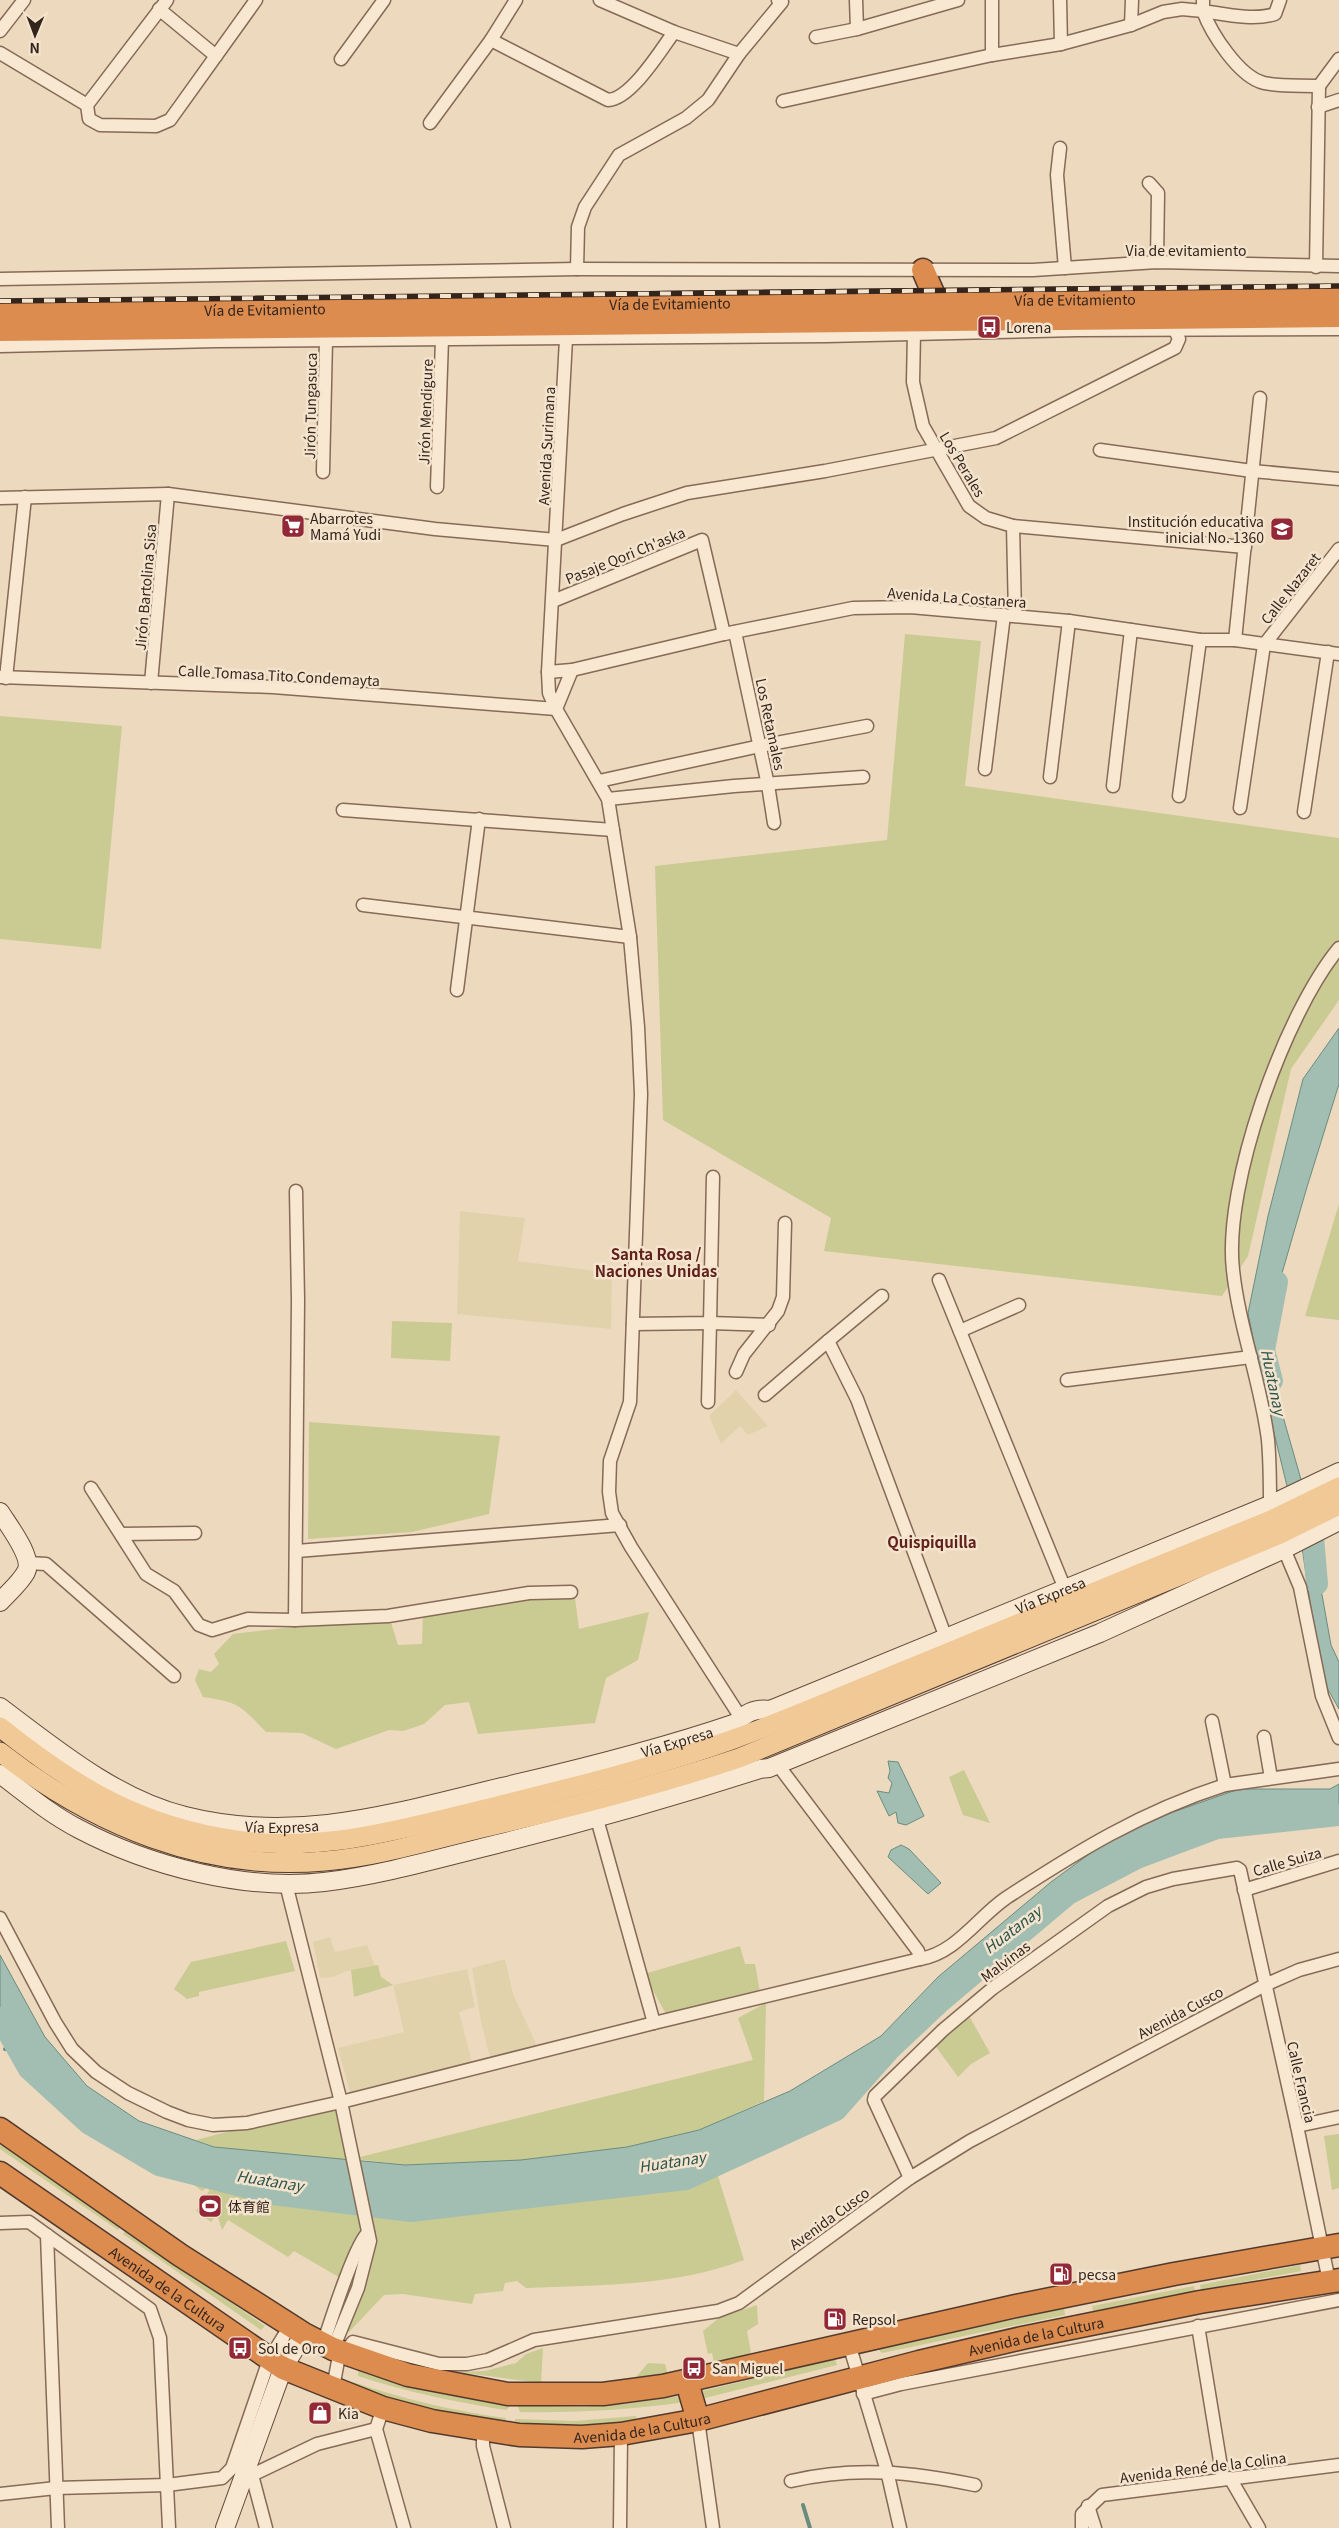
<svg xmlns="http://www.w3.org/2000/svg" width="1339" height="2528" font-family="Georgia,'Noto Sans SC',serif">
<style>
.farmland{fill:#e2d2ac}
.green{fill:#caca93}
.water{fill:#a2beb2;stroke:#698c7f}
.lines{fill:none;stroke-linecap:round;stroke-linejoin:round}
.stream{stroke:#698c7f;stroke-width:4}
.river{stroke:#a2beb2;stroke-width:22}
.street-casing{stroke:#856a57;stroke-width:15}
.secondary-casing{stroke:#664b3b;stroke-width:20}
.primary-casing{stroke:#52392c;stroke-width:21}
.highway-casing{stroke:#52392c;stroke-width:25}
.street{stroke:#f8e7d1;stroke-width:12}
.secondary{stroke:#f8e7d1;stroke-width:18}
.primary{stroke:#f1c996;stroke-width:19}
.highway{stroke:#dc8c4f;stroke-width:22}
.rail-casing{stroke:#34251c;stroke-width:5.5}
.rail{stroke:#f4e4ce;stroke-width:4;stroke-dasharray:11;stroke-linecap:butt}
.labels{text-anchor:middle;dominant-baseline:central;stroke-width:5;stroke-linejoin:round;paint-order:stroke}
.street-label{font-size:14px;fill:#34251c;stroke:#f4e4ce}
.poi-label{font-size:14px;fill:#34251c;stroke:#f4e4ce;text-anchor:start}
.neighbourhood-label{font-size:15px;font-weight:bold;fill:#60211c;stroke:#f4e4ce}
.water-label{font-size:15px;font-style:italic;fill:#2b544c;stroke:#f4e4ce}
</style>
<rect width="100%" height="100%" fill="#edd9be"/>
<!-- farmland -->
<g class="farmland">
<polygon points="460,1211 525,1218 518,1261 612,1273 611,1329 457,1314"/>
<polygon points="736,1390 768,1426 748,1435 740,1426 721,1444 709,1416"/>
<polygon points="330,1937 335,1952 367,1945 375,1966 347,1971 333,1977 320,1978 313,1942"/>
<polygon points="505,1959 513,1994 538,2048 491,2061 481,2022 472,1968"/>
<polygon points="467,1969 475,2007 459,2012 472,2062 351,2096 338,2048 404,2032 393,1985"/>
</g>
<!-- green -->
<g class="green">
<polygon points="905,634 981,641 965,786 1339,838 1339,1000 1291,1069 1248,1256 1222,1296 824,1251 831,1218 663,1120 655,866 887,840"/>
<polygon points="0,716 122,726 101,949 0,939"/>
<polygon points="1339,1204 1339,1320 1305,1316"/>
<polygon points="392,1321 452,1323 450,1361 391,1358"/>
<polygon points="309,1422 500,1436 489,1514 412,1532 308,1539"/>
<path d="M 574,1590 L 579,1629 L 649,1612 L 638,1660 L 606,1678 L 595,1723 L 478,1734 L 469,1702 L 445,1705 L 424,1724 L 403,1731 L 389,1730 L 336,1749 L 302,1733 L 266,1732 C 241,1706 239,1702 203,1697 L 195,1680 L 199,1669 L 211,1672 L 219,1664 L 214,1654 L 233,1634 L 389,1616 L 398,1645 L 422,1644 L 423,1610 Z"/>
<polygon points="964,1770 990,1823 963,1815 949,1777"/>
<polygon points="286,1941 295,1971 199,1992 199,1996 187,1999 174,1989 191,1962"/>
<polygon points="740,1946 745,1964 755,1964 760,1992 666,2014 644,1974"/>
<polygon points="378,1965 381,1977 393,1985 354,1997 351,1970"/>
<polygon points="766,2003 764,2101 699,2130 627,2147 521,2160 405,2165 356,2159 348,2109 360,2157 753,2060 738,2018"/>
<polygon points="968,2014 990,2053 971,2064 958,2077 934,2044"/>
<polygon points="341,2102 348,2161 215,2147 196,2140"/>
<polygon points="1339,2134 1339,2188 1332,2190 1324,2136"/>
<polygon points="0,2142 121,2226 118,2230 0,2149"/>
<path d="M 173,2169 L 273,2194 L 415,2210 L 718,2176 L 744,2260 C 675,2286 600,2285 526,2288 L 517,2281 L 505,2283 L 503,2291 L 475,2294 L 472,2304 L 403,2294 L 384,2295 L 349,2332 L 328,2324 L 342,2279 L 294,2251 L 288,2257 L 228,2220 L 222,2230 L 217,2214 L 211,2222 L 196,2211 L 209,2191 L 208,2187 L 202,2191 Z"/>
<polygon points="126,2230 265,2326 261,2330 123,2234"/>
<polygon points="1300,2265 1301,2271 1201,2290 1200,2285"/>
<polygon points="1194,2286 1195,2291 1093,2311 1092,2306"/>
<polygon points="757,2305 758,2324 747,2331 751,2353 715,2367 712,2353 708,2354 703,2331 719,2318"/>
<polygon points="1064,2308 1065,2315 882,2353 878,2349"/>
<polygon points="543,2348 541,2383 458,2372 485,2371 516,2363 526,2354"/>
<polygon points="835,2359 837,2365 705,2398 703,2391"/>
<polygon points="648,2363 665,2364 668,2376 632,2382"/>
<path d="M 358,2368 L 406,2386 L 453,2396 L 511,2405 L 506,2410 C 455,2402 407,2392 358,2376 Z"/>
<path d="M 353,2382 C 403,2399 453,2411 506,2418 L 506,2425 L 466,2420 L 350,2389 Z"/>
<path d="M 686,2395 L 685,2402 C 629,2410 576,2413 520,2412 L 517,2405 L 584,2407 L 625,2404 Z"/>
<polygon points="636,2416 637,2425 575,2429 515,2426 515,2419 575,2421"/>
</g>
<!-- water -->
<g class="water">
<polygon points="1339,1028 1339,1084 1307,1187 1271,1311 1264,1350 1302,1483 1331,1645 1339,1662 1339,1709 1321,1677 1302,1547 1262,1384 1248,1313 1268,1216 1303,1079"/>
<polygon points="888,1761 898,1762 924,1816 906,1825 898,1823 896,1812 889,1816 877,1791 889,1793 892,1783 888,1778 890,1771"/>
<polygon points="1339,1784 1339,1815 1217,1828 1137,1858 1068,1894 941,2001 890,2049 836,2110 686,2179 411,2211 273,2194 159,2165 88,2123 29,2069 0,2018 0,1955 45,2037 87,2086 139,2121 214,2147 405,2165 521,2160 627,2147 699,2130 790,2091 881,2036 938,1977 1051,1882 1122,1830 1239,1789 1330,1789"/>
<polygon points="901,1845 909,1849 941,1883 928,1894 888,1857 891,1850"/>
</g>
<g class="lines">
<!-- stream -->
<g class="stream">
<polyline points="5,2049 17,2039"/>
<polyline points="803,2505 810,2528"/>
</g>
<!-- river -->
<g class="river">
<polyline points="1272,1381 1264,1350 1277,1282"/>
<polyline points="1311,1514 1317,1584"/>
<polyline points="0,2018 29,2069 88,2123 159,2165 273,2194 411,2211 686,2179 836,2110 890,2049 941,2001 1068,1894 1137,1858 1217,1828 1339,1815"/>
</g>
<!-- street casing -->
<g class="street-casing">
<g id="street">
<polyline points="167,0 87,105 89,119 100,125 156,126 170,120 256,0"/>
<path d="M 516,0 L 491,40 L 608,100 C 631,99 661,50 674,32"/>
<polyline points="600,0 674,32 739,54"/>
<polyline points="856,0 857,29"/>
<polyline points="1060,0 1061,44"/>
<path d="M 1203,0 L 1203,11 C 1224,14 1254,21 1275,14 L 1280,0"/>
<polyline points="159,9 216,56"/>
<polyline points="1131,25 1132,0"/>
<polyline points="0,31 24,0"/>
<polyline points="816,37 857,29 958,0"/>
<polyline points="0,53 87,105"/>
<polyline points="992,55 992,0"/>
<polyline points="341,59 384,0"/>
<polyline points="1319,86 1339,59"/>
<path d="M 783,101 L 992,55 L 1061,44 L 1131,25 L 1163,12 L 1182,9 L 1203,11 C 1211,33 1239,77 1264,83 C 1282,87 1301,85 1319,86 L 1316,267"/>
<polyline points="1318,107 1339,100"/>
<polyline points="430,123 491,40"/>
<polyline points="1060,148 1057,175 1065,268"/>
<polyline points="1149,183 1158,193 1157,262"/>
<polyline points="577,269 578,227 585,207 619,155 686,118 708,100 739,54 782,2 778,0"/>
<polyline points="0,279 577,269 1033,270 1157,262 1339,266"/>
<polyline points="914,333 913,382 923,426 969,506 986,518 1013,526 1015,615"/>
<polyline points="566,339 548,672 549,693 556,709 608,799 630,937 638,1027 641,1094 630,1402 610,1461 609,1492 612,1513 631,1547 741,1718"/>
<polyline points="0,346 216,341 827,336 1077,330 1339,329"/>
<polyline points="1100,450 1252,471 1339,479"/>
<polyline points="323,472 326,340"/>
<polyline points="437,487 442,339"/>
<polyline points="0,498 168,494 435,529 556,540 623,514 687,493 825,471 996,438 1175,348 1179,339 1175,330"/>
<polyline points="1013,526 1245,547"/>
<polyline points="553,601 702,540 724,634"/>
<polyline points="735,632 768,785 774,823"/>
<polyline points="1235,640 1260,398"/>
<polyline points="548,672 572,670 724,634 853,608 910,607 1069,621 1200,640 1235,640 1339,654"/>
<polyline points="0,677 273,687 556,709 572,670"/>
<polyline points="6,678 25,497"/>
<polyline points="151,683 168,494"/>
<polyline points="985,769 1004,615"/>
<polyline points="1050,777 1069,621"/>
<polyline points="599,781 760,746 867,726"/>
<polyline points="1113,786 1131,630"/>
<polyline points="1179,796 1200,640"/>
<polyline points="608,799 734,786 863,777"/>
<polyline points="1240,808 1264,645 1339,549"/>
<polyline points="343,810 613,830"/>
<polyline points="1304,812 1328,652"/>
<polyline points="363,905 630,937"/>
<polyline points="457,990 479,819"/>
<polyline points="939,1280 1065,1589"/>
<polyline points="633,1324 710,1323 713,1177"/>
<polyline points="960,1331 1019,1305"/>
<polyline points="828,1341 882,1296"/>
<polyline points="736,1372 744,1354 778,1311 783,1297 785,1223"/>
<polyline points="1067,1380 1251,1357"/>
<polyline points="765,1395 828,1341 857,1399 946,1638"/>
<polyline points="708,1402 710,1323 769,1325"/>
<polyline points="91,1488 146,1574 174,1591 199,1625 212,1630 248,1619 295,1620 298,1300 296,1191"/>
<path d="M 1270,1505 C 1270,1483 1270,1462 1268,1440 C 1261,1383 1239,1327 1233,1270 C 1223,1185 1285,1013 1339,948"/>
<polyline points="121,1534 195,1533"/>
<polyline points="1284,1549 1300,1587 1322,1696 1339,1738"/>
<polyline points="297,1551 620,1525"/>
<polyline points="28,1563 46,1564 174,1676"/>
<polyline points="295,1620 388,1616 529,1593 571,1592"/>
<polyline points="1212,1721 1225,1785 1339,1769"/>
<polyline points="1264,1737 1271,1778"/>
<polyline points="286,1884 341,2102 370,2241 358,2288 333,2349"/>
<polyline points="1244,1890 1339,1861"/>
<polyline points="0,1918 55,2022 72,2049 96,2072 128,2093 167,2112 188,2120 213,2125 247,2123 341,2102 654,2023 597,1819"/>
<path d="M 920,1959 C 956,1953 977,1918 1006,1898 C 1078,1851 1141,1812 1225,1785"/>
<polyline points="654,2023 920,1959 918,1951 778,1765"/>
<polyline points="1297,2126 1339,2117"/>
<polyline points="910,2178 874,2100 875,2096 943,2030 993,1988 1108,1906 1146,1887 1173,1879 1237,1868 1240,1870 1297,2126 1329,2281"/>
<polyline points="0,2223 29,2222 47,2235 150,2309 160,2338 169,2528"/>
<polyline points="47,2235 58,2528"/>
<polyline points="1198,2326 1223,2479"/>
<path d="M 323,2344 C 329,2326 356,2241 368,2233"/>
<polyline points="849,2344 887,2471 900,2528"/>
<polyline points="333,2388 338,2361 353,2342 439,2364 467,2364 488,2360 534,2340 718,2311 739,2303 910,2178 970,2141 1265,1985 1299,1970 1339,1959"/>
<polyline points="863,2394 901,2384 1339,2300"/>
<polyline points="383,2408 376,2429 404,2528"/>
<polyline points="698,2420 713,2528"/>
<polyline points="483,2431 483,2446 504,2528"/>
<polyline points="245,2472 252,2475 266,2528"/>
<polyline points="252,2475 317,2444 376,2429"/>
<polyline points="1230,2478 1259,2528"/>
<path d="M 791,2481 C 855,2466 912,2472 975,2485"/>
<polyline points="0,2494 56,2488 167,2485 222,2478 232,2468 269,2360 290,2326"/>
<polyline points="1088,2506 1095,2528"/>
<polyline points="620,2528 621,2434"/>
<polyline points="1082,2528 1082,2514 1102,2495 1339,2465"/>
</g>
</g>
<!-- secondary casing -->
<g class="secondary-casing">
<g id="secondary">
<path d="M 0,1512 C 8,1525 34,1558 26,1572 C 20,1583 8,1593 0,1602"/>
<path id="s1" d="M 0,1707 C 56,1749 116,1799 185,1816 C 296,1844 394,1813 502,1787 C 580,1769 660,1749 736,1723 C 746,1712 756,1708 770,1710 L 1272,1504 L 1339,1472"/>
<path d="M 0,1774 C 25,1793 50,1814 79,1829 C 149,1866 245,1891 324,1882 C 382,1875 440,1858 497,1844 C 585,1822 673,1797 760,1769 L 769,1768 L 1100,1633 L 1284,1549 L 1339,1521"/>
<polyline points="225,2528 283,2368 304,2334"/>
</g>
</g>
<!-- primary casing -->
<g class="primary-casing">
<g id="primary">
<path d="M 0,1727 C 75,1787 139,1826 236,1840 C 321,1853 403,1829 485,1809 C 569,1788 653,1768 734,1739 C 800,1715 865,1686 930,1660 C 1044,1613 1157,1566 1271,1520 L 1339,1487"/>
<path d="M 0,1752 C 93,1825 205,1872 325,1861 C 378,1857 431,1840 482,1828 C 569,1808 655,1786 739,1758 L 1278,1535 L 1339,1505"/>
</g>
</g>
<!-- highway casing -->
<g class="highway-casing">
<g id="highway">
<polyline points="923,270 936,300"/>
<path id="s2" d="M 0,313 L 755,302 L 1339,297"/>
<polyline points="0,330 1339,316"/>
<polyline points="0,2129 180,2255 304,2334 333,2349 408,2375 508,2394 603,2394 663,2386 1016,2306 1174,2274 1339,2245"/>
<path id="s3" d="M 0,2173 L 283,2368 L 383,2408 L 432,2421 L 519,2435 L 582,2437 L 621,2434 L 698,2420 L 919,2362 L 1022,2338 L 1200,2302 L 1339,2280"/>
<polyline points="687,2382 698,2420"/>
</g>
</g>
<!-- street -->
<use href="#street" class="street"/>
<!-- secondary -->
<use href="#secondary" class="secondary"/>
<!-- primary -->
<use href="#primary" class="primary"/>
<!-- highway -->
<use href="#highway" class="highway"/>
<!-- rail casing -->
<g class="rail-casing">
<polyline id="rail" points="0,301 1339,286"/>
</g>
<!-- rail -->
<use href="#rail" class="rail"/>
</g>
<!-- icons -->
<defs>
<g id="bus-square" transform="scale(1.25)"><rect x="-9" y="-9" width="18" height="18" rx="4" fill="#932837" stroke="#f4e4ce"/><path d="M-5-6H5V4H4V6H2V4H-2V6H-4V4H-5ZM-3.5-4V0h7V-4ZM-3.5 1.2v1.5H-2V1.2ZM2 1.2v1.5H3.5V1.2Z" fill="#fff"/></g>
<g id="supermarket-square" transform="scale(1.25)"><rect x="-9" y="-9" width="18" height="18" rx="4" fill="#932837" stroke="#f4e4ce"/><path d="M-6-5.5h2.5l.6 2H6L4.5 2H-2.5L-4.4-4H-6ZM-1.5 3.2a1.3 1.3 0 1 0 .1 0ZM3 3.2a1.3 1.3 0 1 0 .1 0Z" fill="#fff"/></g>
<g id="school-square" transform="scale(1.25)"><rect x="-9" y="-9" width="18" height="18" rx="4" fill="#932837" stroke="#f4e4ce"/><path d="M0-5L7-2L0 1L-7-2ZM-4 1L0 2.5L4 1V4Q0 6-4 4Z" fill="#fff"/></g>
<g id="stadium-square" transform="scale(1.25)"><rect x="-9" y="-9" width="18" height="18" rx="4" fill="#932837" stroke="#f4e4ce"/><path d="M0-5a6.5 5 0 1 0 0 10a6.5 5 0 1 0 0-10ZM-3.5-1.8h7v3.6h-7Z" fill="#fff"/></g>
<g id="fuel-square" transform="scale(1.25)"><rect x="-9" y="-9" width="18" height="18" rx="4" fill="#932837" stroke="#f4e4ce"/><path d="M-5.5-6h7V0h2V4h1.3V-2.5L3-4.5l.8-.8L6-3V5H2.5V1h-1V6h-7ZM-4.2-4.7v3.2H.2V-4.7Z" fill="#fff"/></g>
<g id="shop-square" transform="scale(1.25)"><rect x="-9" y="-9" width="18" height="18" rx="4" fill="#932837" stroke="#f4e4ce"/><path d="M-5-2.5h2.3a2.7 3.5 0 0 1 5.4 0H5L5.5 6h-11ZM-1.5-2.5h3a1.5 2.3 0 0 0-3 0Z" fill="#fff"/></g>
</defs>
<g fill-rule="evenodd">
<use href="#bus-square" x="989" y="327"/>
<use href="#supermarket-square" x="293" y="526"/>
<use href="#school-square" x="1282" y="529"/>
<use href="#stadium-square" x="210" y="2206"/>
<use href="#fuel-square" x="1061" y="2274"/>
<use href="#fuel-square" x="835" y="2319"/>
<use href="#bus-square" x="240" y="2348"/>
<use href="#bus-square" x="694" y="2368"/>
<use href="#shop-square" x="320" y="2413"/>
</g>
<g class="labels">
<!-- street labels -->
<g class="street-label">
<text x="1186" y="250">Via de evitamiento</text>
<text stroke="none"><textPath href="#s2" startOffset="1075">Vía de Evitamiento</textPath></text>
<text stroke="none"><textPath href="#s2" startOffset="670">Vía de Evitamiento</textPath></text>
<text stroke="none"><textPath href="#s2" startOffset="265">Vía de Evitamiento</textPath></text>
<text transform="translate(310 406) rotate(-89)">Jirón Tungasuca</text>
<text transform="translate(425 412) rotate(-88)">Jirón Mendigure</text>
<text transform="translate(546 446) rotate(-87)">Avenida Surimana</text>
<text transform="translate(963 464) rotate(59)">Los Perales</text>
<text transform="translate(625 555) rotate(-22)">Pasaje Qori Ch'aska</text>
<text transform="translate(145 587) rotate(-85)">Jirón Bartolina Sisa</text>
<text transform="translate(1290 588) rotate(-52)">Calle Nazaret</text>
<text transform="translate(957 597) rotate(4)">Avenida La Costanera</text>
<text transform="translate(279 675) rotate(3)">Calle Tomasa Tito Condemayta</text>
<text transform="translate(771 724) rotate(78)">Los Retamales</text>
<text stroke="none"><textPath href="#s1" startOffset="1122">Vía Expresa</textPath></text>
<text stroke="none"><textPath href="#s1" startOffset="719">Vía Expresa</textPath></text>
<text stroke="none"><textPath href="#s1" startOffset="314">Vía Expresa</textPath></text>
<text transform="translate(1287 1861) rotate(-16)">Calle Suiza</text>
<text transform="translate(1005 1961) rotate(-37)">Malvinas</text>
<text transform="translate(1180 2012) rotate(-28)">Avenida Cusco</text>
<text transform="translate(1302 2082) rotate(77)">Calle Francia</text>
<text transform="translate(829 2218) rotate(-36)">Avenida Cusco</text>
<text stroke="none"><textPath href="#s3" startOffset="204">Avenida de la Cultura</textPath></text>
<text stroke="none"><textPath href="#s3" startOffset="1119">Avenida de la Cultura</textPath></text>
<text stroke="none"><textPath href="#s3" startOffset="714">Avenida de la Cultura</textPath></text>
<text transform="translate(1203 2467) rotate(-7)">Avenida René de la Colina</text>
</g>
<!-- poi labels -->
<g class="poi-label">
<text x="1006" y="327">Lorena</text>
<text x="310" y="518">Abarrotes<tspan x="310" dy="16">Mamá Yudi</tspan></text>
<text x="1264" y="521" text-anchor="end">Institución educativa<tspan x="1264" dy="16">inicial No. 1360</tspan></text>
<text x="228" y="2206">体育館</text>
<text x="1078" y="2274">pecsa</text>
<text x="852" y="2319">Repsol</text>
<text x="258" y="2348">Sol de Oro</text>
<text x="712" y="2368">San Miguel</text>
<text x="338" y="2413">Kia</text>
</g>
<!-- neighbourhood labels -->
<g class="neighbourhood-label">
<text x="656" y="1253">Santa Rosa /<tspan x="656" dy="17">Naciones Unidas</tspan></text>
<text x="932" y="1541">Quispiquilla</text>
</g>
<!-- water labels -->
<g class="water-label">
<text transform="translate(1274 1382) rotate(78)">Huatanay</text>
<text transform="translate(1012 1929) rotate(-37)">Huatanay</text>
<text transform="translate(672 2161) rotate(-9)">Huatanay</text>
<text transform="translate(270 2180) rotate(9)">Huatanay</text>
</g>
</g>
<!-- north arrow -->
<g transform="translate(35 35) rotate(181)" stroke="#f4e4ce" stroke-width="4" paint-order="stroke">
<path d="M0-4L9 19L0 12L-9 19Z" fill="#34251c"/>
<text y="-8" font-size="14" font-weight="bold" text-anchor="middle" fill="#34251c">N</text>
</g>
</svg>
